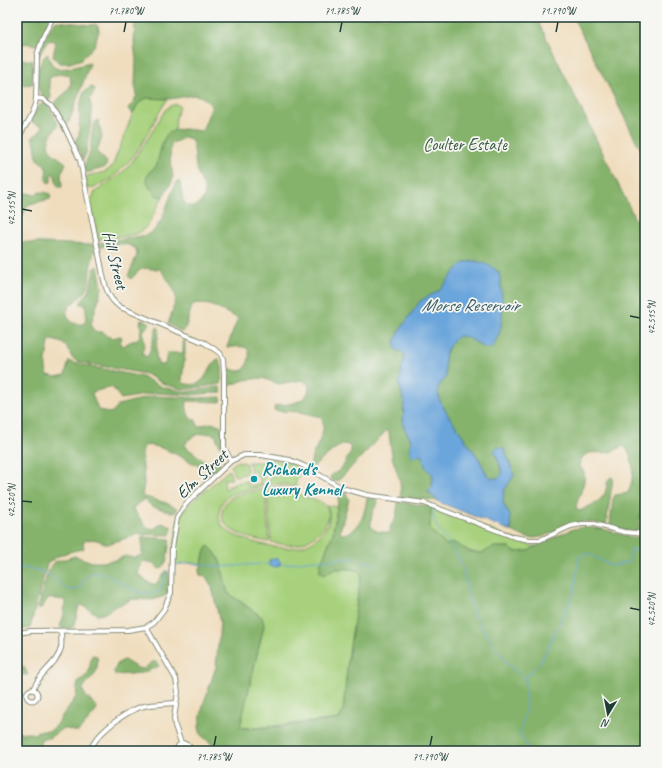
<svg xmlns="http://www.w3.org/2000/svg" width="662" height="768" font-family="Caveat,sans-serif">
<style>
.green{fill:#a7d17d;stroke:#638758}
.forest{fill:#85b36c;stroke:#527850}
.water{fill:#6ba5db;stroke:#457188}
.lines{fill:none;stroke-linecap:round;stroke-linejoin:round}
.stream{stroke:#6ba5db;stroke-width:1}
.minor-casing{stroke:#888d78;stroke-width:6}
.minor{stroke:#fff;stroke-width:4}
.ticks{fill:none;stroke:#1f3d34;stroke-width:1.5}
.culture-dot{fill:#0f9aa8;stroke:#f6f6f2;stroke-width:1.5}
.labels{text-anchor:middle;dominant-baseline:central;stroke-width:3.5;stroke-linejoin:round;paint-order:stroke}
.park-label{font-size:17px;fill:#3a5b43;stroke:#f6f6f2}
.street-label{font-size:17px;fill:#1f3d34;stroke:#f6f6f2}
.culture-label{font-size:17px;font-weight:bold;fill:#0d838f;stroke:#f6f6f2;text-anchor:start}
.water-label{font-size:18px;font-style:italic;fill:#365c66;stroke:#f6f6f2}
.neatline{fill:none;stroke:#1f3d34;stroke-width:1.5}
.ticks-label{font-size:10px;text-anchor:middle;fill:#1f3d34}
</style>
<rect width="100%" height="100%" fill="#f6f6f2"/>
<filter id="ink" filterUnits="userSpaceOnUse"><feTurbulence type="fractalNoise" baseFrequency=".025" numOctaves="2"/><feDisplacementMap in="SourceGraphic" scale="8" xChannelSelector="R" yChannelSelector="G"/><feConvolveMatrix kernelMatrix="1 2 1 2 8 2 1 2 1" color-interpolation-filters="sRGB"/></filter>
<filter id="wash" filterUnits="userSpaceOnUse"><feTurbulence type="fractalNoise" baseFrequency=".012" numOctaves="4" result="noise"/><feDisplacementMap in="SourceGraphic" scale="16" xChannelSelector="R" yChannelSelector="G"/><feGaussianBlur stdDeviation="0.9" result="paint"/><feColorMatrix in="noise" values="0 0 0 0 0 0 0 0 0 0 0 0 0 0 0 0 0 1.4 0 .05"/><feComposite in="paint" operator="in"/></filter>
<g filter="url(#wash)">
<rect width="100%" height="100%" fill="#f0ddbd"/>
<!-- green -->
<g class="green">
<path d="M 146,98 L 168,99 C 161,108 156,118 151,128 C 137,153 117,183 87,189 L 86,178 L 87,176 L 105,172 L 112,167 L 133,113 L 138,104 Z"/>
<polygon points="176,104 180,106 176,117 175,130 167,135 163,141 156,167 149,172 161,197 163,196 149,223 144,229 138,233 131,235 98,240 90,202 95,192 122,173 131,163 149,137 165,110 170,106"/>
<path d="M 271,459 L 293,463 L 300,467 C 301,474 294,480 296,487 L 281,484 L 268,484 L 271,476 Z"/>
<polygon points="237,461 246,463 247,470 245,474 236,476 234,475 231,466"/>
<path d="M 248,462 L 265,462 L 266,475 L 261,487 C 251,489 238,491 229,496 C 225,498 221,503 220,508 C 218,515 219,522 224,528 C 237,541 282,551 299,547 C 310,544 318,539 324,530 C 330,523 331,514 327,505 L 337,507 L 333,533 L 320,565 L 324,575 C 335,566 345,569 358,570 L 361,575 L 348,659 L 343,712 L 339,719 L 254,728 L 240,727 L 264,625 L 262,617 L 228,593 C 223,578 223,555 208,546 L 204,552 L 202,564 L 191,563 L 174,565 L 173,551 L 178,521 L 181,515 L 188,505 L 229,470 L 232,479 L 224,479 L 225,489 L 229,488 L 229,485 L 234,486 L 233,483 L 247,481 L 248,486 L 260,484 L 260,477 L 257,477 L 256,471 L 250,472 L 251,466 L 249,465 Z"/>
<path d="M 278,487 C 288,487 293,491 301,495 C 308,499 317,498 324,504 C 339,520 313,541 298,544 C 289,546 280,544 271,542 L 267,488 Z"/>
<path d="M 265,489 L 269,542 C 253,539 222,534 222,513 C 222,507 226,501 231,498 C 241,492 254,491 265,489 Z"/>
<polygon points="429,506 532,546 538,546 528,551 515,552 508,547 495,547 481,553 471,552 454,543 446,545 430,529 431,508"/>
</g>
<!-- forest -->
<g class="forest">
<polygon points="17,17 51,17 38,44 36,45 24,43 22,45 20,59 33,61 32,84 17,85"/>
<path d="M 135,17 L 536,17 L 645,239 L 645,498 L 641,505 L 639,531 C 630,533 620,529 611,526 L 610,524 L 613,499 L 615,495 L 628,493 C 634,479 636,458 624,446 C 619,448 614,451 609,452 C 595,455 586,447 579,464 C 580,468 583,470 584,473 C 587,483 576,499 576,509 L 580,511 C 587,507 600,502 604,495 C 608,489 605,481 611,477 L 613,478 L 606,525 C 598,524 590,521 581,522 C 563,523 549,539 531,538 C 523,538 518,533 511,531 L 510,516 L 503,503 L 504,490 L 514,475 L 509,460 L 494,451 L 500,465 L 502,474 L 498,478 L 491,478 L 487,475 L 479,459 L 448,415 L 439,399 L 438,387 L 446,377 C 444,359 443,349 458,336 C 467,336 475,340 481,347 L 499,272 L 483,263 L 470,261 L 458,268 L 440,290 L 420,301 L 402,366 L 399,382 L 404,403 L 403,425 L 411,441 L 421,454 L 426,467 L 433,475 L 432,487 L 428,493 L 438,501 L 401,497 L 400,481 L 392,457 L 389,433 L 387,430 L 338,481 L 333,481 L 330,477 C 333,473 335,474 338,471 C 344,467 348,457 351,451 L 350,446 L 345,444 C 340,446 335,448 331,452 C 324,457 320,462 313,467 L 311,466 C 309,450 330,436 321,417 L 301,412 L 277,411 L 274,410 L 275,406 C 289,404 310,403 309,385 L 302,380 L 279,384 L 262,378 L 244,380 L 227,387 L 226,384 L 227,370 L 228,368 L 237,371 L 244,370 C 248,363 252,355 247,348 C 239,345 234,348 227,347 L 238,318 L 210,305 L 196,303 L 192,306 L 185,329 L 182,332 L 168,324 C 170,317 173,310 175,303 C 179,291 166,278 160,269 C 141,270 146,263 131,279 L 128,276 L 137,255 L 136,249 C 123,240 115,245 101,247 L 99,246 L 100,243 L 146,235 L 154,231 L 162,219 L 174,187 L 178,181 L 180,182 L 183,200 L 186,205 L 194,207 C 213,196 202,186 197,171 C 194,161 196,150 191,139 L 185,137 L 171,144 L 170,158 L 173,177 L 172,182 L 163,196 L 157,196 L 149,187 L 146,179 L 149,172 L 156,167 L 163,141 L 167,134 L 175,130 L 185,129 L 202,131 L 212,106 C 198,88 188,98 168,99 C 161,99 153,98 146,98 L 138,104 L 133,113 L 130,112 L 128,108 L 133,103 L 137,95 L 135,85 L 136,60 L 134,44 Z"/>
<polygon points="573,17 645,17 645,158"/>
<polygon points="58,21 91,25 95,24 98,26 99,31 94,46 82,59 70,63 60,63 55,59 53,56 56,42 51,40 47,42 38,58 43,42 54,22"/>
<path d="M 47,54 L 48,55 L 52,65 L 57,69 L 70,68 L 90,63 L 69,122 L 66,124 L 64,124 L 54,105 C 61,93 74,92 70,76 C 63,71 56,75 49,78 L 51,97 L 50,100 C 31,94 35,65 47,54 Z"/>
<polygon points="91,87 94,88 95,90 90,99 92,114 86,153 83,160 76,143 76,139 79,135 80,105 84,92"/>
<path d="M 44,103 C 51,106 55,119 58,125 C 51,135 42,145 55,155 C 59,158 62,160 66,163 L 61,174 L 62,187 L 58,187 L 54,173 L 51,175 L 51,182 L 48,183 C 43,175 48,175 46,168 C 45,163 40,163 38,159 C 34,151 38,147 32,138 C 37,133 41,133 42,126 L 31,122 C 34,115 36,105 44,103 Z"/>
<polygon points="98,120 102,137 97,152 107,162 106,166 103,168 86,173 84,171 84,166 90,153 92,132 95,122"/>
<polygon points="17,190 22,194 26,193 36,195 39,192 48,193 51,195 50,199 30,204 26,207 22,218 17,218"/>
<path d="M 17,242 L 94,245 C 94,254 93,256 91,264 C 89,272 90,281 87,289 C 82,300 58,306 70,320 C 74,325 79,324 84,324 C 87,317 87,311 84,304 L 80,304 L 80,303 L 89,291 L 94,269 L 98,266 L 102,288 L 91,324 C 93,332 96,332 103,332 C 110,338 111,339 120,336 L 122,337 L 120,343 L 121,345 L 124,346 C 129,341 135,341 140,337 L 141,327 L 140,321 L 141,320 L 149,322 L 150,324 C 138,334 146,335 144,346 C 143,350 142,351 143,355 L 147,357 L 149,354 L 157,327 L 159,328 C 159,340 152,354 159,365 L 162,365 L 165,364 L 167,353 L 182,353 L 183,351 L 183,340 L 185,339 L 185,354 L 182,380 L 183,383 C 205,390 205,372 216,360 L 219,359 C 224,366 222,377 221,384 L 189,389 L 182,389 L 164,384 L 146,374 L 79,362 L 72,358 C 67,346 65,342 51,340 L 49,341 C 48,352 43,366 48,375 L 56,377 L 65,375 L 69,361 L 74,363 L 142,377 L 162,387 L 186,392 L 220,387 L 222,392 L 191,395 L 155,393 L 121,399 L 112,387 C 105,387 101,391 94,391 L 92,394 C 94,398 95,403 97,407 C 103,415 115,415 118,405 L 153,396 L 199,398 L 221,397 L 220,402 L 187,401 C 186,408 187,413 191,419 L 195,419 L 198,426 L 202,426 C 208,422 213,423 220,425 L 222,427 L 222,446 L 220,446 L 215,435 C 205,431 189,435 185,445 L 188,449 C 195,452 199,459 207,462 C 211,463 215,462 220,463 L 222,465 L 216,471 C 195,469 162,441 144,446 L 142,453 L 144,483 L 142,496 L 166,503 L 177,508 L 177,511 L 174,513 L 151,506 L 145,499 L 136,505 L 133,509 L 146,527 L 154,529 L 162,523 L 172,527 L 170,535 L 139,534 L 108,544 L 105,544 C 99,539 93,539 85,540 L 83,543 L 84,549 C 70,551 58,554 47,564 L 30,628 L 17,630 Z"/>
<path d="M 342,491 L 346,493 L 349,499 L 340,531 L 341,534 C 360,533 365,513 367,498 L 377,499 L 378,503 C 372,510 371,518 371,527 L 376,531 L 389,533 L 391,525 L 396,518 L 398,502 L 429,506 L 431,508 L 430,529 L 446,545 L 454,543 L 471,552 L 481,553 L 494,547 L 508,547 L 515,552 L 528,551 L 544,542 L 573,529 L 583,527 L 603,529 L 630,537 L 645,537 L 645,751 L 214,751 L 212,744 L 201,735 L 199,727 L 203,705 L 216,667 L 220,623 L 212,587 L 207,578 L 200,575 L 199,570 C 204,563 202,555 208,546 C 223,555 223,578 228,593 L 262,617 L 264,625 L 240,727 C 251,732 323,721 339,719 L 343,712 L 348,659 L 361,575 L 358,570 C 345,569 335,566 324,575 L 320,573 L 320,565 L 333,533 L 339,495 Z"/>
<polygon points="143,537 170,539 167,560 162,568 159,569 153,563 144,561 141,564 138,574 148,582 155,585 166,571 169,572 169,584 167,593 165,596 153,600 131,599 125,603 116,606 103,614 98,615 82,605 79,606 74,625 72,628 62,628 60,627 64,614 65,600 48,598 41,609 38,609 48,570 55,562 75,556 92,562 103,562 116,560 125,556 134,558 142,555 142,539"/>
<path d="M 92,655 L 97,656 C 97,660 98,665 97,668 C 96,678 81,685 83,691 C 86,699 93,702 97,708 L 97,710 L 78,732 L 63,728 L 49,738 L 42,738 L 40,743 L 41,747 L 52,751 L 17,751 L 17,732 C 24,734 29,732 36,734 L 37,731 L 50,731 L 57,725 L 62,716 L 76,697 L 78,681 C 93,674 88,668 92,655 Z"/>
<polygon points="124,660 137,668 144,669 152,662 156,662 159,666 142,673 115,675 114,671 118,663"/>
<polygon points="17,667 24,667 28,675 17,674"/>
</g>
<!-- water -->
<g class="water">
<path d="M 475,261 C 484,263 497,267 500,276 C 502,300 507,329 491,348 C 479,350 475,336 458,336 C 443,349 444,359 446,377 L 438,387 L 439,399 L 448,415 L 479,459 L 487,475 L 491,478 L 498,478 L 502,474 L 500,465 L 494,451 L 497,447 L 504,448 L 514,475 L 504,491 L 503,503 L 510,516 L 511,531 L 439,502 L 428,492 L 432,487 L 433,475 L 426,468 L 421,454 L 412,457 L 409,450 L 411,440 L 403,425 L 404,403 L 399,382 L 405,354 L 395,349 L 395,341 L 400,330 L 420,301 L 440,290 L 458,268 L 465,262 Z"/>
<polygon points="274,558 278,559 281,562 278,567 269,566 269,560"/>
</g>
<g class="lines">
<!-- stream -->
<g class="stream">
<polyline points="434,508 433,515 435,524 460,559 474,616 507,664 525,678"/>
<polyline points="264,564 269,564"/>
<polyline points="174,565 191,563 223,567 245,565 261,564"/>
<polyline points="280,565 314,560 334,560 340,558 355,559 368,562 374,565"/>
<polyline points="17,567 37,570 45,573"/>
<path d="M 47,574 C 60,580 64,595 80,588 L 84,580 L 91,573 L 99,573 L 109,576 L 139,593 L 150,593 L 160,591 L 167,571"/>
<polyline points="530,751 520,734 526,707 525,678 541,661 574,594 579,557 587,553 612,566 628,562 632,549 645,552"/>
</g>
</g>
</g>
<g filter="url(#ink)">
<g class="lines">
<!-- minor casing -->
<g class="minor-casing">
<g id="minor">
<path d="M 53,17 L 43,38 L 37,55 L 36,98 L 43,99 L 51,105 L 65,128 L 80,160 L 104,280 C 107,292 110,300 120,307 L 205,343 L 220,353 L 223,359 L 224,373 L 224,447 L 231,461"/>
<path d="M 17,139 C 25,127 35,112 36,98"/>
<polyline points="146,627 176,679 178,692 174,718 175,726 181,743"/>
<polyline points="17,633 31,631 128,630 146,627 154,622 164,609 171,593 172,548 177,518 185,505 197,493 231,461 244,455 261,455 290,460 304,466 342,488 367,495 424,503 514,537 530,540 540,540 571,526 582,524 594,524 624,532 645,534"/>
<circle cx="32" cy="695" r="5.5"/>
<path d="M 33,690 C 38,673 57,665 61,648 C 62,643 61,637 61,632"/>
<path d="M 90,751 C 95,734 127,710 144,706 C 154,704 165,704 176,703"/>
<polyline points="178,751 178,746 183,743 189,746 189,751"/>
</g>
</g>
<!-- minor -->
<use href="#minor" class="minor"/>
</g>
</g>
<!-- ticks -->
<path class="ticks" d="M 124,32 L 126,22M 340,32 L 342,22M 556,32 L 558,22M 22,209 L 32,211M 630,316 L 640,318M 22,501 L 32,502M 630,608 L 640,610M 214,746 L 216,736M 430,746 L 432,736"/>
<!-- markers -->
<circle class="culture-dot" cx="254" cy="479" r="4"/>
<g class="labels">
<!-- park labels -->
<g class="park-label">
<text x="465" y="144">Coulter Estate</text>
</g>
<!-- street labels -->
<g class="street-label">
<text transform="translate(115 260) rotate(76)">Hill Street</text>
<text transform="translate(202 474) rotate(-43)">Elm Street</text>
</g>
<!-- culture labels -->
<g class="culture-label">
<text x="262" y="469">Richard's<tspan x="262" dy="20">Luxury Kennel</tspan></text>
</g>
<!-- water labels -->
<g class="water-label">
<text x="470" y="305">Morse Reservoir</text>
</g>
</g>
<!-- margin -->
<rect width="662" height="768" fill="none" stroke="#f6f6f2" stroke-width="44"/>
<!-- north arrow -->
<g transform="translate(608 714) rotate(190)" stroke="#f6f6f2" stroke-width="3" paint-order="stroke">
<path d="M0-3L7 15L0 10L-7 15Z" fill="#1f3d34"/>
<text y="-6" font-size="11" font-weight="bold" text-anchor="middle" fill="#1f3d34">N</text>
</g>
<rect x="22" y="22" width="618" height="724" class="neatline"/>
<g class="ticks-label">
<text x="126" y="14">71.780°W</text>
<text x="342" y="14">71.785°W</text>
<text x="558" y="14">71.790°W</text>
<text transform="translate(11 209) rotate(-90)" y="4">42.515°N</text>
<text transform="translate(651 318) rotate(-90)" y="4">42.515°N</text>
<text transform="translate(11 501) rotate(-90)" y="4">42.520°N</text>
<text transform="translate(651 610) rotate(-90)" y="4">42.520°N</text>
<text x="214" y="760">71.785°W</text>
<text x="430" y="760">71.790°W</text>
</g>
</svg>
